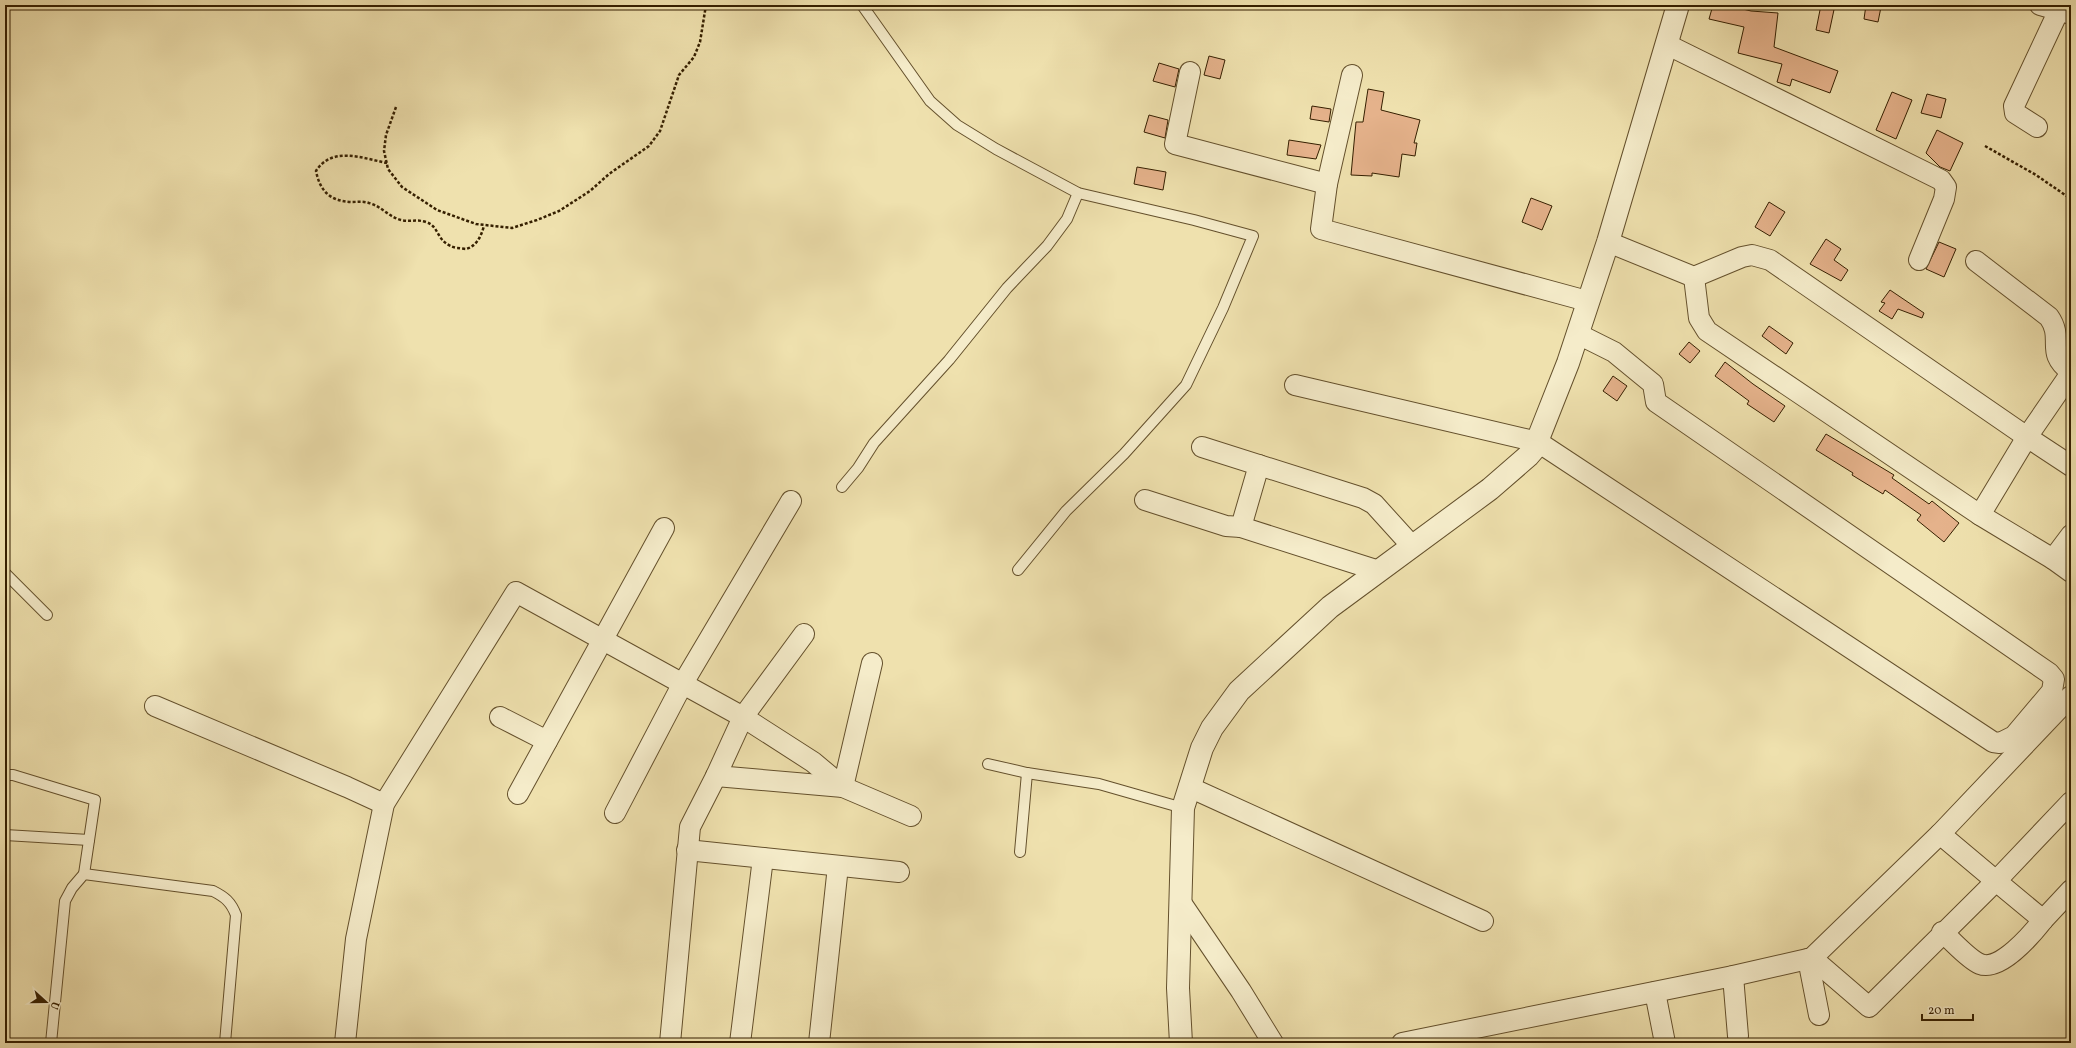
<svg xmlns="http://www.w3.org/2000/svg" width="2076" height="1048" font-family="Vollkorn,serif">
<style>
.building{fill:#e5b28b;stroke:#351f00}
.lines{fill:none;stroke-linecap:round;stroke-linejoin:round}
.service-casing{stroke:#64502c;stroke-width:12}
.minor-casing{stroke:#64502c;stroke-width:22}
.tertiary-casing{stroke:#64502c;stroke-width:24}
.path{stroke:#351f00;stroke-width:2.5;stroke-dasharray:3 2;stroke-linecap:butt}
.service{stroke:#f5ecca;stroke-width:10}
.minor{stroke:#f5ecca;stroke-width:20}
.tertiary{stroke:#f5ecca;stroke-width:22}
</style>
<rect width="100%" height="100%" fill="#efe1ae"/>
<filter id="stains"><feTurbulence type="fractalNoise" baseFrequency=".005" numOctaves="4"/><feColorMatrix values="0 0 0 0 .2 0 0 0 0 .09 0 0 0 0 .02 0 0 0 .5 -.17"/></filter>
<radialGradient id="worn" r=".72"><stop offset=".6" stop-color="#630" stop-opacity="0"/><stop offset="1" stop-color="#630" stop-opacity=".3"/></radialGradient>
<!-- building -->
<g class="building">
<polygon points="1713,5 1727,5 1751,11 1778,13 1774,47 1838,71 1830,93 1792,79 1790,86 1777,82 1782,64 1738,53 1744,27 1709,19"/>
<polygon points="1821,5 1835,5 1829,33 1816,30"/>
<polygon points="1866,5 1881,7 1878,22 1864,19"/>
<polygon points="1209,56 1225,60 1220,79 1204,75"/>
<polygon points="1159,63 1179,69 1175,87 1153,81"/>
<polygon points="1368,89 1384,92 1381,110 1420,120 1414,143 1417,143 1415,156 1402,154 1399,177 1372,173 1372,176 1351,175 1356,122 1363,122"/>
<polygon points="1892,92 1912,100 1896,139 1876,130"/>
<polygon points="1927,94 1946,99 1941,118 1921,113"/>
<polygon points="1312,106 1331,109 1329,122 1310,119"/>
<polygon points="1149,115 1168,120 1165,138 1144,132"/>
<polygon points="1937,130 1963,143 1950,171 1940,167 1926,153"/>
<polygon points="1289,140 1321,145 1316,159 1287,155"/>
<polygon points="1137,167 1166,172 1163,190 1134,184"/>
<polygon points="1531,198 1552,206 1542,230 1522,222"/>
<polygon points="1769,202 1785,212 1770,236 1755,227"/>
<polygon points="1826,239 1841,249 1834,260 1848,270 1841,281 1810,264"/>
<polygon points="1939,242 1956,249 1944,277 1926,269"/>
<polygon points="1890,290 1924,313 1922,318 1898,309 1892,319 1879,311 1885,303 1881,302"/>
<polygon points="1769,326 1793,343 1786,354 1762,336"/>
<polygon points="1689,342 1700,351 1690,363 1679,354"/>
<polygon points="1725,362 1753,384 1785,406 1774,422 1747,404 1749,401 1715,376"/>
<polygon points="1613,376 1627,386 1617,401 1603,391"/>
<polygon points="1826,434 1894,475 1892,478 1929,504 1932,501 1959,523 1944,542 1917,520 1921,515 1885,490 1883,494 1852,475 1853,473 1816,450"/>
</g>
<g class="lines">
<!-- service casing -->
<g class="service-casing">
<g id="service">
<polyline points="862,5 930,101 957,125 996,149 1078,193 1194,220 1253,236 1223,308 1186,385 1124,454 1066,511 1018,570"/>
<polyline points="842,487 858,468 874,443 949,360 1007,288 1047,246 1067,219 1078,193"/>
<polyline points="5,573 47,615"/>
<polyline points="988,764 1027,773 1099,784 1183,808"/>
<polyline points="5,775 13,775 95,800 84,874"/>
<polyline points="5,835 89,840"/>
<polyline points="1020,852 1027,773"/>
<path d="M 51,1043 L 65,901 L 72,888 L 84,874 L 213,891 C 225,897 231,902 236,915 L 225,1043"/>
</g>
</g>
<!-- minor casing -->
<g class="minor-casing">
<g id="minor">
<polyline points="2040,5 2071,14"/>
<polyline points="1668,45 1941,180 1946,187 1944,199 1919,260"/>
<polyline points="1190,72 1175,144 1327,184"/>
<polyline points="1352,75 1327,184 1321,229 1587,301"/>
<polyline points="2037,127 2015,113 2014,106 2059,10"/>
<polyline points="1608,242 1694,277 1742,257 1752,255 1770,260 2027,437 2071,373"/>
<path d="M 1976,261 L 2049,317 C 2065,340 2044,352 2071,372"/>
<polyline points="1694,277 1699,318 1707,331 1980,515 2027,437 2071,466"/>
<polyline points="1295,385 1538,442 1993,742 2000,743 2014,736 2052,691 2054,679 2049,673 1656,402 1653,384 1642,375 1614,352 1578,334"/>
<polyline points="1202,447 1363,498 1374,504 1412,546"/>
<polyline points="1145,500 1226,526 1241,527 1259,465"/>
<polyline points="1980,515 2053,559 2071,535"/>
<polyline points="1241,527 1379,571"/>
<polyline points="2053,559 2071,572"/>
<polyline points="155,706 347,787 384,804"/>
<polyline points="500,717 547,741"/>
<polyline points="716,776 843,787 872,663"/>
<polyline points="1189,787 1483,921"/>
<polyline points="518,794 664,528"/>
<polyline points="2071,802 1996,881 2043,920 2071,890"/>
<polyline points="615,813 682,685 791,501"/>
<polyline points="687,850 899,872"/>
<polyline points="1182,904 1241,991 1273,1043"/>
<path d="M 1942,932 C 1953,941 1968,959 1980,964 C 2000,972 2032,934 2043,920"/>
<polyline points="1812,958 1869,1007 1996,881 1940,834"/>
<polyline points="1808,959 1819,1015"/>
<polyline points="1733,976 1738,1036"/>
<polyline points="1655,992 1665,1043"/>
<polyline points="345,1043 356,939 384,804 516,592 743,717 813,762 843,787 911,816"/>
<polyline points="670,1043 690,827 716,776 743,717 804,634"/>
<polyline points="740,1043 763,858"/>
<polyline points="819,1043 838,866"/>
<polyline points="1402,1043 1733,976 1812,958 1940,834 2071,696"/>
</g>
</g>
<!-- tertiary casing -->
<g class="tertiary-casing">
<polyline id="tertiary" points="1181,1043 1178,988 1183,808 1202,748 1212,728 1239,691 1330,607 1490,489 1528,456 1534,449 1568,363 1608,242 1678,5"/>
</g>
<!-- path -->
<g class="path">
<polyline points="396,107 386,135 384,151 388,169 402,187 437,210 476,224 512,228 537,220 559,211 590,191 609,174 649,146 660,131 679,75 694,57 700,42 706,5"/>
<polyline points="1985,146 2036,175 2071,199"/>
<path d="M 387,163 C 362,158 332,146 316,171 C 320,191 330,201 351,202 C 357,202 363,201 369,203 C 381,206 389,217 401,220 C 409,222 417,219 426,222 C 441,227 435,243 457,248 C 460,248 464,249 466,249 C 477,246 481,236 484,226"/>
</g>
<!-- service -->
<use href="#service" class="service"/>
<!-- minor -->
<use href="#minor" class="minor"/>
<!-- tertiary -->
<use href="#tertiary" class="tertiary"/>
</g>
<!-- margin -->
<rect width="2076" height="1048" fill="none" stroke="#efe1ae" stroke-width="20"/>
<rect x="6" y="6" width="2064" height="1036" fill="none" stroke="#351f00" stroke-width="2"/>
<rect x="10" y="10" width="2056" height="1028" fill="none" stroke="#351f00"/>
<!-- north arrow -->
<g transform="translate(46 1002) rotate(111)" stroke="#f5ecca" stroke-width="3" paint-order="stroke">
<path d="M0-3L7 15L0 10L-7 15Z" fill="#351f00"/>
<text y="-6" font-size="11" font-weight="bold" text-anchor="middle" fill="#351f00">U</text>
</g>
<!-- scale -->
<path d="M1922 1014v6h51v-6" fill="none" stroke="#351f00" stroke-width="2"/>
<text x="1928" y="1014" font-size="12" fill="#351f00" stroke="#f5ecca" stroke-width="3" paint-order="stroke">20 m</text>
<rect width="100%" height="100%" filter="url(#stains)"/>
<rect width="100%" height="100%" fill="url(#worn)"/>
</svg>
